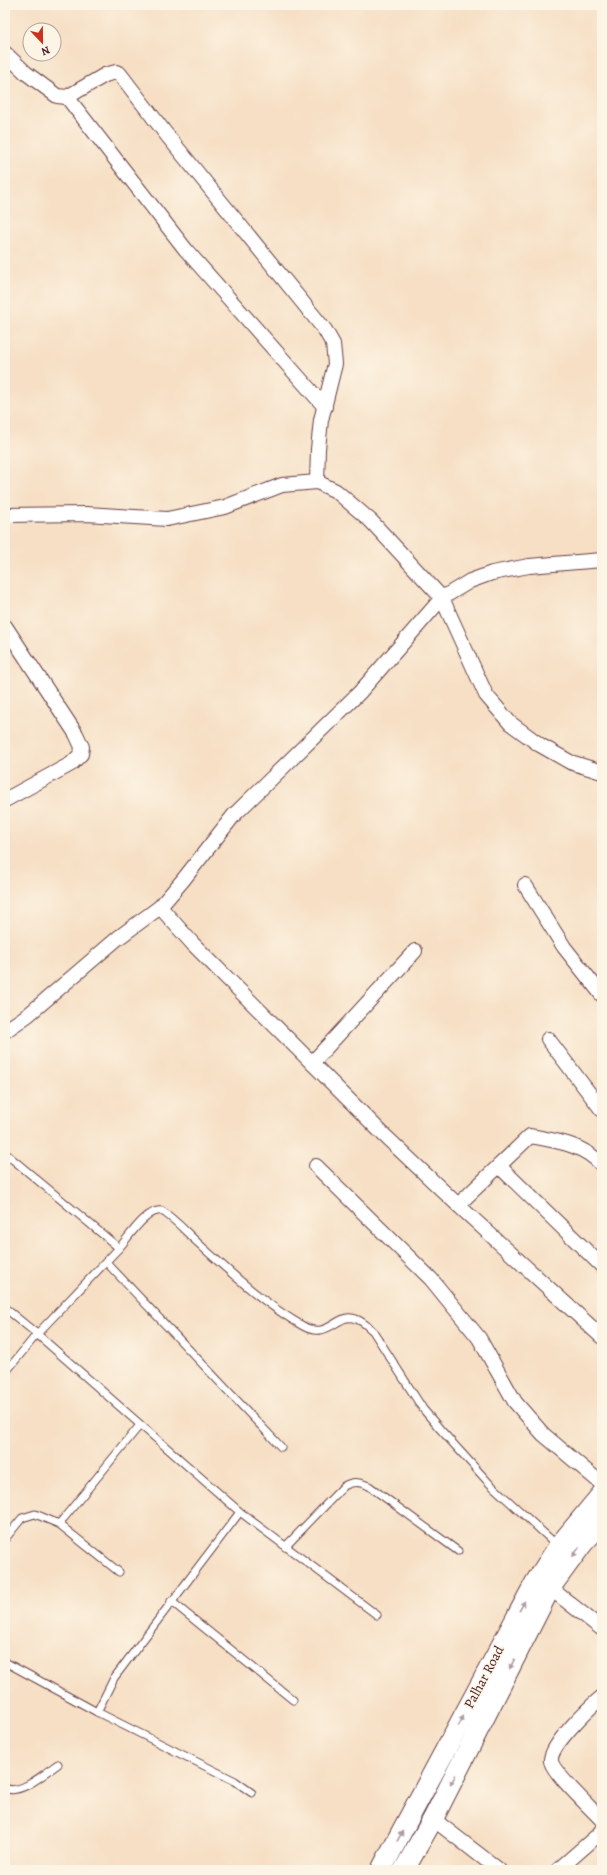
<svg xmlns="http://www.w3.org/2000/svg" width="607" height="1875" font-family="Alegreya,serif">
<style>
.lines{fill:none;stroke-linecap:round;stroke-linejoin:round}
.lane-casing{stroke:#643c42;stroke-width:9}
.street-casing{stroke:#643c42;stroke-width:16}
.secondary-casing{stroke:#643c42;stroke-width:22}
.lane{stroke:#fff;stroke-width:7}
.street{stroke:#fff;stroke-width:14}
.secondary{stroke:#fff;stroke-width:20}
.oneway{fill:#ae9aa0}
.labels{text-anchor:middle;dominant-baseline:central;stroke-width:3;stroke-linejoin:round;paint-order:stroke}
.street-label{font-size:14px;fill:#4a1f2b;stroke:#fcf5e5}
</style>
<rect width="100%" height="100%" fill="#fcf5e5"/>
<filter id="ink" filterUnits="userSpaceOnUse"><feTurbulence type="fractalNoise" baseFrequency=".025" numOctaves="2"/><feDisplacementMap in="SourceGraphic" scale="8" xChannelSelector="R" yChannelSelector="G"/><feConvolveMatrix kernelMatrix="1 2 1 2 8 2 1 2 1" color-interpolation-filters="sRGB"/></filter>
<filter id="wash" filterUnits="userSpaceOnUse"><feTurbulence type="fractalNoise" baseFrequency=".012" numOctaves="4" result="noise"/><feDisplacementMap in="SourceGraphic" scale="16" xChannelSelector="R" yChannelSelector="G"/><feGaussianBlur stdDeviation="0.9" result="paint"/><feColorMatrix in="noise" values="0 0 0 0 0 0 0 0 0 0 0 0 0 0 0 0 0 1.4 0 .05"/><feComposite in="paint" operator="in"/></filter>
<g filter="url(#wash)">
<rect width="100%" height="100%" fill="#f6dfc4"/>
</g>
<g filter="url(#ink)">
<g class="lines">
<!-- lane casing -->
<g class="lane-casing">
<g id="lane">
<polyline points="5,1153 119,1248 37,1334 5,1373"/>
<path d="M 119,1248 C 129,1237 147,1208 162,1211 C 175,1219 186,1232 198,1243 C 231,1273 264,1304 303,1326 C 329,1341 338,1311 356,1319 C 363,1321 368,1327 373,1331 L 423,1409 L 440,1429 L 489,1483 L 558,1546"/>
<polyline points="107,1263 281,1447"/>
<polyline points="5,1308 37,1334 240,1512 377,1615"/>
<polyline points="59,1524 140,1425"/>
<polyline points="5,1539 22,1518 35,1514 59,1524 119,1572"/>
<path d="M 285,1547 L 344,1486 C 353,1481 360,1482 369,1486 L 458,1551"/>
<polyline points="171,1601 293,1700"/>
<polyline points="5,1662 97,1712 235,1781 252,1793"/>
<polyline points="97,1712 114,1678 240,1512"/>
<path d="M 5,1788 C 20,1796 45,1773 58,1764"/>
</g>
</g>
<!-- street casing -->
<g class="street-casing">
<g id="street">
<polyline points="5,53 26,73 57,96 67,97 105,75 116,72 120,74 166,134 325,330 333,344 335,364 321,420 318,449 317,482"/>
<polyline points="67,97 186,250 325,407"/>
<polyline points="5,515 86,514 167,519 225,507 282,485 317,482 336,491 371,521 442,598 486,695 510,723 540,745 570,762 602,772"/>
<polyline points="602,560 529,566 492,573 470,581 442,598 360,692 234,815 183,880 160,907 193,944 384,1135 458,1205 602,1337"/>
<polyline points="5,626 76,734 82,747 81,754 71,764 5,800"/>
<polyline points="525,885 564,947 602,995"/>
<polyline points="5,1031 28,1015 118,938 160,907"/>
<polyline points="548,1039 602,1110"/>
<polyline points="312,1063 415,951"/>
<polyline points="316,1166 431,1279 479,1338 515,1402 543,1434 602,1484"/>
<polyline points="499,1166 602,1266"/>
<path d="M 458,1205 L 530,1136 C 556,1141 583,1144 602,1165"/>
<polyline points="543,1586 550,1588 602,1629"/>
<path d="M 602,1697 C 590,1707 549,1746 551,1761 C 553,1773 592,1809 602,1820"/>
<polyline points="433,1819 499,1870"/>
<polyline points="558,1870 598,1835 602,1830"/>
</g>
</g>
<!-- secondary casing -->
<g class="secondary-casing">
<g id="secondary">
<polyline points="381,1870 535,1583 558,1547 602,1494"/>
<polyline points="404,1870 433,1819 550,1588 583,1543 602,1523"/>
</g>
</g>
<!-- lane -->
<use href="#lane" class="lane"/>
<!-- street -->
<use href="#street" class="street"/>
<!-- secondary -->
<use href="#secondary" class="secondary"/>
</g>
<!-- one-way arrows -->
<defs><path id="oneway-solid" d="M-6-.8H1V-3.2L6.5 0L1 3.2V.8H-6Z"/></defs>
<g class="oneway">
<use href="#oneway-solid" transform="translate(576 1552) rotate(126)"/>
<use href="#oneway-solid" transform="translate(522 1606) rotate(-61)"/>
<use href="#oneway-solid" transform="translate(512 1664) rotate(117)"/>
<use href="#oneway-solid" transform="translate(461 1721) rotate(-63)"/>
<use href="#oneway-solid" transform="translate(453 1780) rotate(117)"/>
<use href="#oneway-solid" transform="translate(400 1836) rotate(-61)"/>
</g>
</g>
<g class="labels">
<!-- street labels -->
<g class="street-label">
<text transform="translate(484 1677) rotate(-62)">Palhar Road</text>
</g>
</g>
<!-- margin -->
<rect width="607" height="1875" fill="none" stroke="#fcf5e5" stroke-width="20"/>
<!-- north arrow -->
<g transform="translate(42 42) rotate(158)"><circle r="19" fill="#fcf5e5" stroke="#b59f9b"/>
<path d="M0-3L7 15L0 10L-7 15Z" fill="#c8321e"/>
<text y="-6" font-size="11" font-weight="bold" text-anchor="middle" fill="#4a1f2b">N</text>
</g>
</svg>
